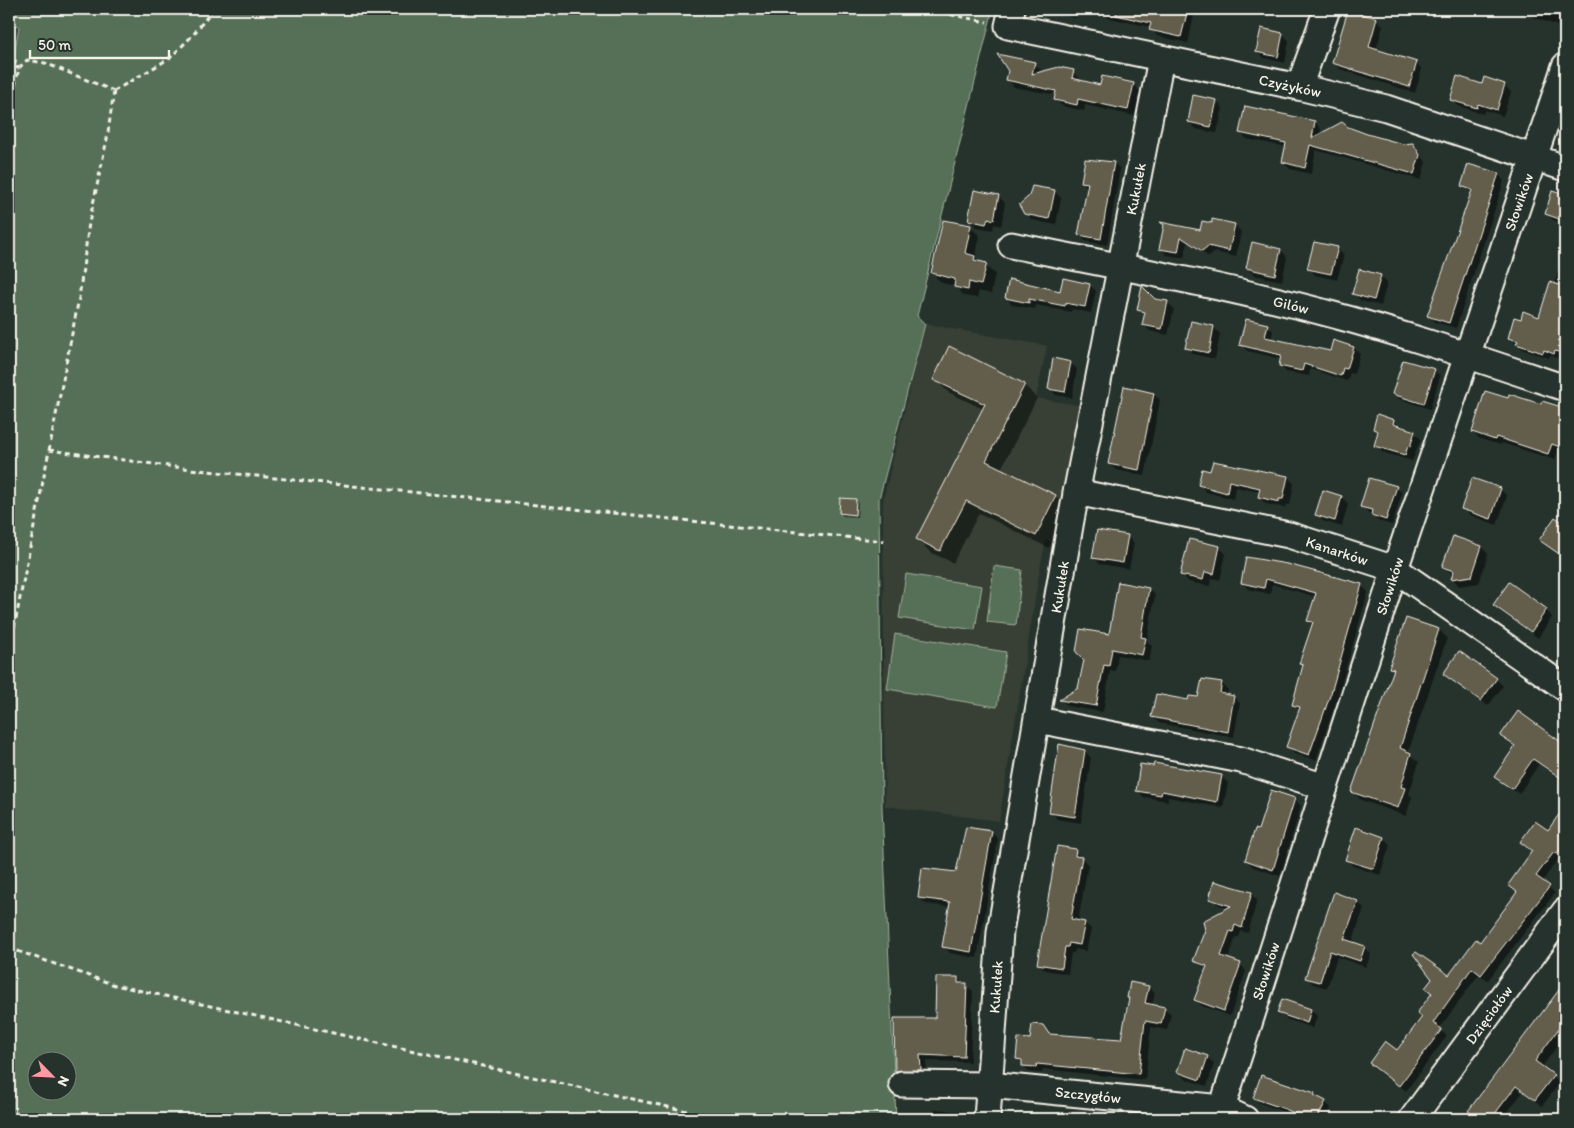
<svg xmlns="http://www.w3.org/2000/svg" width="1574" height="1128" font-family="Itim,sans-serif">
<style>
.built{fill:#394036}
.green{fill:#546f56;stroke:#a4b09f;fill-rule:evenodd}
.shadow{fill:#0007}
.building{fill:#645d4c;stroke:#f4f1e8}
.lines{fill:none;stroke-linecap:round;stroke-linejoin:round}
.minor-casing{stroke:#f4f1e8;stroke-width:29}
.path{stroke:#f4f1e8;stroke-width:3;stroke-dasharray:5 4;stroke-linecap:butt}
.minor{stroke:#26332d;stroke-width:25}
.labels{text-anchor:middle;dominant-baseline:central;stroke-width:4;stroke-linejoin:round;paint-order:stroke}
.street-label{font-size:15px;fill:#f4f1e8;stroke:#26332d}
</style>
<rect width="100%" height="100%" fill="#26332d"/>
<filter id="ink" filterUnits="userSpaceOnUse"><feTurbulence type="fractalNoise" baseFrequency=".02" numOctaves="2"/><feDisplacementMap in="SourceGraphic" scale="10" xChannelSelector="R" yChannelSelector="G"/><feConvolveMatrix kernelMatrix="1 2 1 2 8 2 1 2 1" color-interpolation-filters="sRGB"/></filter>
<g filter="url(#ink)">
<!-- built -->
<polygon class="built" points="925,324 1047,346 1036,398 1082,406 1055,543 1046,540 1040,568 999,821 885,806 883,502"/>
<!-- green -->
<g class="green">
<path d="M 9,9 L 974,9 L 992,13 L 917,316 L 925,324 L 879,499 L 882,808 L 896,1119 L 9,1119 L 9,85 L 19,26 L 9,24 ZM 38,1060 L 68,1060 L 68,1090 L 38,1090 Z"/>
<polygon points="994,566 1022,570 1016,625 987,622"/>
<polygon points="906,574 982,586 975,630 899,618"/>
<polygon points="895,634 1006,652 997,707 887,689"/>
</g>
<!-- shadow -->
<g class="shadow">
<polygon points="1046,9 1188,9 1194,15 1188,43 1157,36 1151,27 1077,11 1076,18 1050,13"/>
<polygon points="1521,9 1565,9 1558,26 1527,15"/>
<polygon points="1376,19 1383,26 1376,50 1416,63 1422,69 1415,93 1340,69 1334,62"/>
<polygon points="1283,34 1289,41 1285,63 1264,58 1257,52"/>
<polygon points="1034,63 1041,70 1040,73 1073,72 1080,78 1079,81 1101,86 1133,84 1140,91 1135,116 1085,105 1084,111 1062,106 1055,99 1056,95 1014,87 1008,80"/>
<polygon points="1483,85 1504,85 1511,92 1503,116 1485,110 1483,114 1458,106 1452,100"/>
<polygon points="1216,101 1223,108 1217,133 1196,129 1189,122"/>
<polygon points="1315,122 1321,129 1320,135 1347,129 1403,146 1412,144 1426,162 1421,180 1316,150 1311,174 1290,169 1283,162 1287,147 1247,139 1240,133"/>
<polygon points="1086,161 1114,163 1120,169 1107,245 1085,241 1079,234 1088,188 1082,182"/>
<polygon points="1498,174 1504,181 1456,328 1435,322 1428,315 1472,193 1463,186"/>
<polygon points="1055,192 1061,198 1056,225 1032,220 1025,213"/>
<polygon points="1553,192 1565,196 1565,224 1553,220 1546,213"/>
<polygon points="998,196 1005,203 1001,226 994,224 993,230 976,227 970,220"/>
<polygon points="1165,225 1201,231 1235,225 1241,232 1236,257 1215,252 1209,257 1188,242 1184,258 1167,255 1160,248"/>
<polygon points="970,227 980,236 975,258 995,274 991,294 979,291 977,298 964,296 955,286 942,283 932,273"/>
<polygon points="1562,233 1565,234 1565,357 1560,356 1559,359 1550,355 1549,358 1524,350 1509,338 1521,321 1540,319 1554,285 1562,258 1558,252"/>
<polygon points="1337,249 1344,255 1337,280 1315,275 1309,268"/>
<polygon points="1281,250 1287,257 1282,281 1254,275 1247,268"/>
<polygon points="1380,276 1387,283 1381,306 1361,301 1354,294"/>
<polygon points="1089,285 1096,291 1091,313 1072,309 1071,312 1036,305 1035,309 1013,305 1006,298 1061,292"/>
<polygon points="1154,300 1167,302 1174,309 1168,335 1150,331 1144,325 1146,316 1139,309"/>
<polygon points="1267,325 1273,331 1271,340 1330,352 1334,342 1354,348 1360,354 1354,374 1350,373 1347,381 1310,369 1309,376 1286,372 1280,365 1282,359 1247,351 1241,344"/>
<polygon points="1213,327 1220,334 1215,359 1193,354 1186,347"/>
<polygon points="1070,363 1077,369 1072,398 1056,395 1049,388"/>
<polygon points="1434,370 1440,376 1430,409 1399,399 1394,394"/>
<polygon points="935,379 1024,385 1037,398 1001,469 1055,496 1068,510 1049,548 979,513 953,563 930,552 917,539 983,409 948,392"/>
<polygon points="1153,394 1160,400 1145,476 1116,470 1109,464"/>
<polygon points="1508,399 1565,413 1565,452 1558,450 1555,460 1502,443 1501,445 1480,439 1473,432"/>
<polygon points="1394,421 1401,428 1414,432 1421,439 1412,461 1382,452 1375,445 1379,433 1374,429"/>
<polygon points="1211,472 1288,477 1294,484 1290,505 1286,505 1285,508 1266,504 1259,497 1260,492 1236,487 1233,499 1206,492 1200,485"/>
<polygon points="1396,487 1402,493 1392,525 1378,521 1361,506"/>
<polygon points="1500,489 1507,496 1497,525 1470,515 1463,509"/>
<polygon points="1342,497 1348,504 1342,527 1323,521 1317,514"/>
<polygon points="855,500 858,503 857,517 843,516 840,513"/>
<polygon points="1555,519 1565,526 1565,559 1541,539"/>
<polygon points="1127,537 1134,543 1129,569 1100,564 1093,557"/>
<polygon points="1454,537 1482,547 1488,554 1479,583 1459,586 1453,579 1454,575 1443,567"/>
<polygon points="1219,547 1226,554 1220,580 1212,578 1210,586 1189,582 1182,575"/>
<polygon points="1287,565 1362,586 1368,592 1337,699 1316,760 1294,754 1288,747 1300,711 1293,704 1304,667 1300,664 1313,625 1309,620 1316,597 1272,584 1270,594 1248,589 1242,583"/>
<polygon points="1149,589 1155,595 1147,641 1152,646 1149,661 1118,655 1115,671 1110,671 1103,712 1067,706 1062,700 1080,689 1086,659 1110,635"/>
<polygon points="1494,605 1546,610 1552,617 1538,638"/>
<polygon points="1407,620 1439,630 1447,638 1408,753 1419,762 1409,794 1412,797 1406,816 1361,800 1353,792 1394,671 1391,667"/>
<polygon points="1445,674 1496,679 1503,686 1488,706"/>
<polygon points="1222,684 1228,690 1227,696 1234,697 1240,703 1234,737 1159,723 1153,717 1199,699"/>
<polygon points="1518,713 1565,746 1565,783 1539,764 1519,794 1495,777 1516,748 1502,736"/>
<polygon points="1085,751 1091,758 1081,823 1057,819 1051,812"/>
<polygon points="1221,776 1228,783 1223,808 1168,797 1168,801 1144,797 1137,790"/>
<polygon points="1294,799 1301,806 1280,876 1253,867 1246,860 1259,831"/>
<polygon points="1565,808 1565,849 1542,882 1555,893 1488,980 1479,974 1439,1029 1447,1036 1406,1091 1371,1063 1397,1052 1423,1017 1433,994 1427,988 1449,977 1480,944 1518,893 1533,852 1521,842 1548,832"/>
<polygon points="1356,829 1384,838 1390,845 1380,875 1353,866 1346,859"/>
<polygon points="991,832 998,839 977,958 950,953 944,946 950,907 926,904 919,898 957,874"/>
<polygon points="1075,851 1088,865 1078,922 1084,923 1091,929 1086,951 1075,949 1074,953 1071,953 1068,974 1045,970 1038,963"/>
<polygon points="1251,894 1257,900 1248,933 1241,931 1239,937 1236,937 1228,960 1240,964 1246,971 1230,1016 1202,1006 1195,1000 1207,969 1194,961 1206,930 1229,909 1217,904 1210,898"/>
<polygon points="1357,902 1364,908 1352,943 1364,947 1371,954 1366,967 1337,957 1327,988 1313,984 1307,977"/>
<polygon points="957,978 973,991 970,1062 926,1061 927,1076 903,1077 896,1070 936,1020"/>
<polygon points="1565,980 1565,1036 1541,1068 1560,1083 1542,1106 1523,1092 1502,1119 1463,1119 1563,987 1561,986"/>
<polygon points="1148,987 1155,993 1152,1005 1164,1008 1171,1014 1167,1030 1151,1027 1145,1080 1043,1069 1042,1073 1029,1072 1018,1059 1042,1027 1050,1035 1122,1041 1130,1000 1128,997"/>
<polygon points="1311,1010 1317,1016 1313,1028 1286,1019 1279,1012"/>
<polygon points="1207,1057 1214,1064 1207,1086 1185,1079 1178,1072"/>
<polygon points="1261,1076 1315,1094 1331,1108 1325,1119 1303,1119 1260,1103 1254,1098"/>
<polygon points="935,1109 962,1112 968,1119 934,1119"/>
<polygon points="1040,1116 1052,1117 1054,1119 1039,1119"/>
</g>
<!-- building -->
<g class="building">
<polygon points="1117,9 1188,9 1181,37 1149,30 1151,23 1116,15"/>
<polygon points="1348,10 1377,18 1369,47 1417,62 1409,87 1332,63"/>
<polygon points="1261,28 1283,33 1278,57 1256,52"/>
<polygon points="997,54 1035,62 1032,74 1059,67 1074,70 1072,78 1100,85 1102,76 1134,83 1128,110 1078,99 1077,105 1054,100 1056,91 1006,80 1008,71"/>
<polygon points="1457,76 1482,84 1484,77 1505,84 1497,110 1478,104 1477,108 1450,100"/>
<polygon points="1193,95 1217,100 1211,127 1188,122"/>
<polygon points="1245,106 1315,121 1312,138 1342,122 1348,127 1367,134 1403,144 1413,143 1420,155 1414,174 1310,145 1305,168 1282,162 1286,143 1239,133"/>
<polygon points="1085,159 1114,162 1101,239 1078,235 1088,183 1081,182"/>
<polygon points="1468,164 1499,173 1449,323 1427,316 1472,190 1461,186"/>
<polygon points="1032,186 1055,190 1049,219 1024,214 1019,205 1029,196"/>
<polygon points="974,190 999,195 994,220 988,218 986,224 968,220"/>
<polygon points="1552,191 1565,195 1565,221 1545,214"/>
<polygon points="1212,219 1235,224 1229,251 1208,246 1202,251 1181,237 1178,252 1159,249 1164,225 1160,222 1200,230 1202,221 1212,223"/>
<polygon points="943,220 971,225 965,253 975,256 974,260 987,263 981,285 969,282 968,290 954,287 955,279 931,273"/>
<polygon points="1252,242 1281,249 1275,275 1246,268"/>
<polygon points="1314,242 1338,247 1331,274 1307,269"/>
<polygon points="1359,269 1381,275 1374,300 1352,294"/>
<polygon points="1063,278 1090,284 1085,307 1065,303 1065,306 1029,299 1029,303 1005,298 1009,279 1060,291"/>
<polygon points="1550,282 1565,287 1565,354 1555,351 1554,354 1544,350 1543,353 1516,344 1518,341 1508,338 1514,317 1521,319 1523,311 1539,317"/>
<polygon points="1142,286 1155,299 1168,301 1162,329 1142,325 1145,312 1137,310"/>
<polygon points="1246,319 1268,324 1265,337 1330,351 1333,340 1354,347 1347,369 1343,368 1341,376 1304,364 1302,371 1279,366 1281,355 1239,345"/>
<polygon points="1191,321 1214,326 1209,353 1185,348"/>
<polygon points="949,346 1025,384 986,461 1056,495 1036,536 966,501 940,551 916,539 985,404 933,380"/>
<polygon points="1053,358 1071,362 1065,392 1048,389"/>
<polygon points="1403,360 1435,369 1424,404 1392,394"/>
<polygon points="1124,386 1154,393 1139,470 1108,464"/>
<polygon points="1485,391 1508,398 1509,394 1541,404 1542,401 1565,408 1565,449 1552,444 1548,454 1496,437 1495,440 1472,432"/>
<polygon points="1377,414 1394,420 1393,424 1415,431 1410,447 1408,446 1405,455 1374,446 1378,431 1373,429"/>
<polygon points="1213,461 1288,476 1283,499 1279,499 1279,502 1258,497 1260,488 1229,481 1227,493 1198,485 1202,469 1210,471"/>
<polygon points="1369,478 1397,486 1386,520 1371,515 1372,510 1360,507"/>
<polygon points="1472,478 1501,488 1491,519 1461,509"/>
<polygon points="1323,490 1342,496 1335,521 1315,515"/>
<polygon points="840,498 856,499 855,515 839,513"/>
<polygon points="1555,517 1565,524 1565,558 1539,540"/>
<polygon points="1097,530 1128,535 1123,563 1092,558"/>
<polygon points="1453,536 1482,546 1472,576 1451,579 1454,571 1442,567"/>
<polygon points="1189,539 1220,546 1214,574 1205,572 1203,580 1180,575"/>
<polygon points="1246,557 1287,564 1362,584 1331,693 1309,755 1286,747 1300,707 1292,705 1303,665 1299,664 1313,622 1307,621 1316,593 1266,579 1264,588 1241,583"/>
<polygon points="1118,582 1149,588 1141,637 1146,638 1142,655 1112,649 1109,666 1104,665 1096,706 1059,700 1078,688 1084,660 1076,652 1080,629 1109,634"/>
<polygon points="1509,582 1547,609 1531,632 1493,605"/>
<polygon points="1406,618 1439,629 1400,748 1411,753 1401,787 1405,788 1398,808 1351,792 1394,669 1389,668"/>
<polygon points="1459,651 1497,678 1481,701 1443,674"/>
<polygon points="1202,679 1222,682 1220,693 1234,696 1228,732 1151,717 1156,694 1188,700 1189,696 1198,697"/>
<polygon points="1518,711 1565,745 1565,781 1533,759 1512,789 1494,777 1515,746 1500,736"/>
<polygon points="1059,744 1085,750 1075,817 1049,813"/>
<polygon points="1154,763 1222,775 1217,802 1162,791 1161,795 1136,791 1140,764 1153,766"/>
<polygon points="1271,790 1295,798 1273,870 1245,860 1255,829 1258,830"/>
<polygon points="1565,806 1565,844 1557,854 1554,852 1536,876 1550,886 1481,975 1472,968 1433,1023 1442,1029 1399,1086 1369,1063 1385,1041 1397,1050 1422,1017 1417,1013 1432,993 1425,988 1432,979 1413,954 1416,952 1449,975 1476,939 1480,942 1517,892 1508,885 1532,851 1520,842 1535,821 1548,830"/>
<polygon points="966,827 992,831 971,952 942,947 950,902 918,898 922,868 956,872"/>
<polygon points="1356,827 1384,837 1374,869 1345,860"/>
<polygon points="1057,846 1076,849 1075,856 1082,857 1071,919 1085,922 1080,945 1069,943 1068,947 1065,947 1062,968 1037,964"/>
<polygon points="1214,881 1252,892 1242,928 1235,925 1233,932 1230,931 1221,956 1241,963 1224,1011 1194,1000 1207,966 1193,961 1205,930 1203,921 1231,906 1209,899"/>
<polygon points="1334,892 1358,901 1344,939 1365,946 1360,961 1330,951 1320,982 1305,978"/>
<polygon points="936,977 958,977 958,983 967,983 964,1057 920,1055 921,1070 895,1071 894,1018 935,1018"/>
<polygon points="1130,982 1149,986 1145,1003 1165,1007 1161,1024 1145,1021 1139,1074 1037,1064 1036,1067 1022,1066 1022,1060 1016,1059 1018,1038 1030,1039 1032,1024 1043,1025 1049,1034 1121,1039 1129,998 1127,998"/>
<polygon points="1565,982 1565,1020 1535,1061 1554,1075 1535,1100 1516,1086 1491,1119 1479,1119 1468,1111"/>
<polygon points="1282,999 1311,1009 1307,1023 1277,1013"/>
<polygon points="1185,1048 1208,1056 1200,1080 1177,1072"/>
<polygon points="1261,1075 1315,1093 1314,1095 1326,1101 1317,1119 1307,1119 1285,1109 1253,1098"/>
</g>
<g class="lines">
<!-- minor casing -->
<g class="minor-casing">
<g id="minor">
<polyline points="1012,9 1008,26 1299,87 1386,108 1565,168"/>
<polyline points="1299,87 1327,9"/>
<path d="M 1011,245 C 1117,266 1225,286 1330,314 C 1409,335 1487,362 1565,388"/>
<polyline points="1076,492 1289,535 1395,569 1565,688"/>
<polyline points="1038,720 1241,760 1325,787"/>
<polyline points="902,1084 989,1085 1222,1108 1245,1119"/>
<polyline points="1222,1108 1395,569 1565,66"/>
<polyline points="987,1119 1000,932 1071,520 1161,59"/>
<polyline points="1412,1119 1565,911"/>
</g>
</g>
<!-- path -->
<g class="path">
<polyline points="924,9 987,22"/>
<polyline points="9,56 16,58 14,67 19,68"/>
<polyline points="114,91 170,58 193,35 213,9"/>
<polyline points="9,112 19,68 27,60 45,63 114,91"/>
<polyline points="49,450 198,470 884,541"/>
<polyline points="9,654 79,298 89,223 107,139 114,91"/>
<polyline points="9,948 115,985 723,1119"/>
</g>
<!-- minor -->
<use href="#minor" class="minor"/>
</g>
</g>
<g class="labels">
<!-- street labels -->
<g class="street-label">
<text transform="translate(1290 86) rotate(12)">Czyżyków</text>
<text transform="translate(1136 189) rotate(-79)">Kukułek</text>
<text transform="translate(1519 202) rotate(-71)">Słowików</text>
<text transform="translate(1291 305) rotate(13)">Gilów</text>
<text transform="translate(1337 551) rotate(18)">Kanarków</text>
<text transform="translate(1390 586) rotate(-72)">Słowików</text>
<text transform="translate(1060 587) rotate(-81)">Kukułek</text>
<text transform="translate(1266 971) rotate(-72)">Słowików</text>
<text transform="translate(996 987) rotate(-86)">Kukułek</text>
<text transform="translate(1489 1015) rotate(-54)">Dzięciołów</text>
<text transform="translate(1088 1095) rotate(6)">Szczygłów</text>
</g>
</g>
<!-- margin -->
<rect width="1574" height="1128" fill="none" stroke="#26332d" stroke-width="30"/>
<rect x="15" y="15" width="1544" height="1098" fill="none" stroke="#f4f1e8" stroke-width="2" filter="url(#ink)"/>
<!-- north arrow -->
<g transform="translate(52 1076) rotate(114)"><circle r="24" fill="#26332d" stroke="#787f78"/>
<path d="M0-4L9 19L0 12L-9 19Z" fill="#ff9aa2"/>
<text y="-8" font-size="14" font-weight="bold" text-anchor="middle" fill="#f4f1e8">N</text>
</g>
<!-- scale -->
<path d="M30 50v8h139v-8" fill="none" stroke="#f4f1e8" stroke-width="2.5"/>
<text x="38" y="50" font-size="15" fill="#f4f1e8" stroke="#26332d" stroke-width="4" paint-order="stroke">50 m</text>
</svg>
